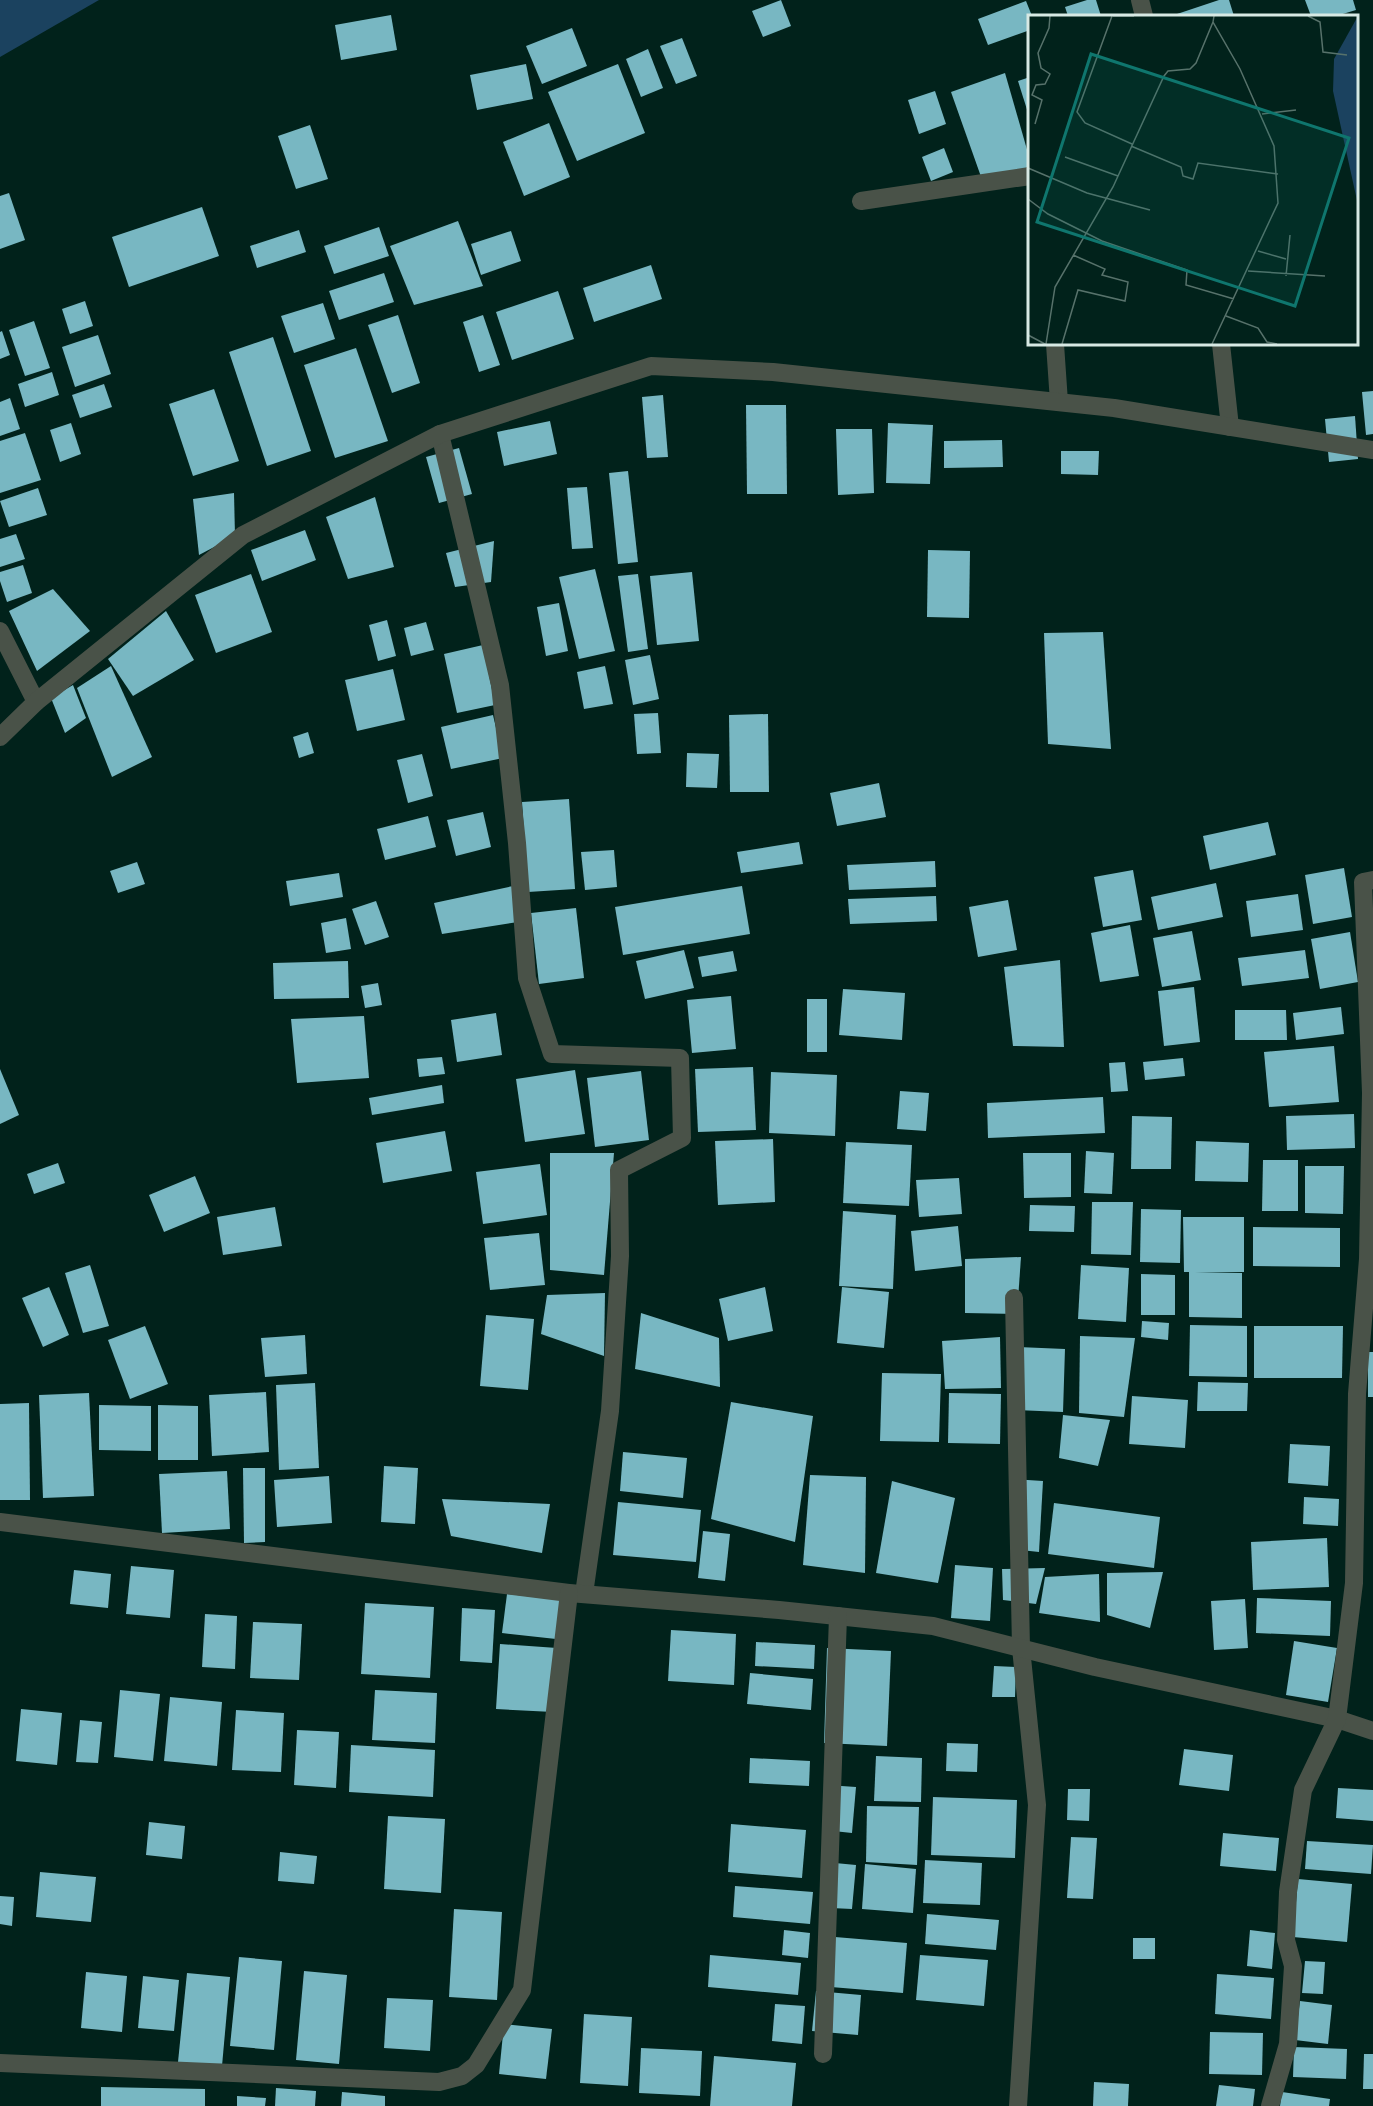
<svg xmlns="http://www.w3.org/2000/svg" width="1373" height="2106" font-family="'Playfair Display',serif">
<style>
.water{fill:#1b425f}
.building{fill:#78b7c2}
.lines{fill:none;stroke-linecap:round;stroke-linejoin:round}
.minor{stroke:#495248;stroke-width:18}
.inset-road{fill:none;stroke:#57726b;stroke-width:1.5}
.view{fill:#0f766e;fill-opacity:0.15;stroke:#0f766e;stroke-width:3}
.inset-edge{fill:none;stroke:#d7e9e4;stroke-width:3}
</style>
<rect width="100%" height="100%" fill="#01221b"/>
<!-- water -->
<polygon class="water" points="0,0 99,0 0,57"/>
<!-- building -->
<g class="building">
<polygon points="781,0 791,26 763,37 752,11"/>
<polygon points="1087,0 1096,0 1101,16 1068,16 1065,7"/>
<polygon points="1219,0 1229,0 1234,16 1171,16"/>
<polygon points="1305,0 1353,0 1356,10 1336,16 1311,16"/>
<polygon points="1026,1 1032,16 1030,16 1030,30 988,45 978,19"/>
<polygon points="391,15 397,50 341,60 335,25"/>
<polygon points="572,28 587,66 542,84 526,46"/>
<polygon points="682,38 697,76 676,84 660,46"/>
<polygon points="648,49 663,88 641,97 626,59"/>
<polygon points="526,64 533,99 477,110 470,75"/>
<polygon points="618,64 645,133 577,161 548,92"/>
<polygon points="1005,73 1030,160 1030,166 985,188 951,92"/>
<polygon points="1030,77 1030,116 1029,116 1018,81"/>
<polygon points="935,91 946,124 919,134 908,100"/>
<polygon points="549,123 570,177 524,196 503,142"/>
<polygon points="310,125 328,179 296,189 278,136"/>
<polygon points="944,148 953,172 931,181 922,157"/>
<polygon points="9,193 25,240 0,249 0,196"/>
<polygon points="202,207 219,256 129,287 112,237"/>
<polygon points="458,221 483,286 414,305 390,246"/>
<polygon points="379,227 389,256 334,274 324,246"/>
<polygon points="299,230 306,252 257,268 250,246"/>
<polygon points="511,231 521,261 481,275 471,244"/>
<polygon points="651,265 662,299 594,322 583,288"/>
<polygon points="384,273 394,302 339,320 329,291"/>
<polygon points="558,291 574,339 512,360 496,312"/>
<polygon points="85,301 93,326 70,334 62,309"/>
<polygon points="323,303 335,339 294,353 281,316"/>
<polygon points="398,315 420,383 392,393 368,325"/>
<polygon points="483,315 500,365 479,372 463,322"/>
<polygon points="34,321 50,368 25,376 9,330"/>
<polygon points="2,331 10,355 0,359 0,332"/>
<polygon points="98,335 111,374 75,387 62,347"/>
<polygon points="273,337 311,451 267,466 229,352"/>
<polygon points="356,348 388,441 335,458 304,365"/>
<polygon points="52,372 59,395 25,407 18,384"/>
<polygon points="104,384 112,407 80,418 72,395"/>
<polygon points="214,389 239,461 193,476 169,404"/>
<polygon points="1373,391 1373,434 1366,435 1362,392"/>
<polygon points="663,395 668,457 647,458 642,397"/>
<polygon points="10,398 20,429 0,436 0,402"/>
<polygon points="746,405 786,405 787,494 747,494"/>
<polygon points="1355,416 1358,459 1329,462 1325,419"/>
<polygon points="550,421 557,454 504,466 497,432"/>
<polygon points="71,423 81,454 60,462 50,430"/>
<polygon points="888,423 933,425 930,484 886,483"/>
<polygon points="836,429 872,429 874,493 838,495"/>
<polygon points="25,433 41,480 0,493 0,441"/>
<polygon points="1002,440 1003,467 944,468 944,441"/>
<polygon points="459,448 472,494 439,503 426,457"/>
<polygon points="1061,451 1099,451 1098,475 1061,474"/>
<polygon points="628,471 638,562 618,564 609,473"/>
<polygon points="587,487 593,548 572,549 567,488"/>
<polygon points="38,488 47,515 9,527 0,501"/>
<polygon points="234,493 235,536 199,555 193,499"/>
<polygon points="375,497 394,567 348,579 326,517"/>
<polygon points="305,530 316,560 262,581 251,550"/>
<polygon points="16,534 25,559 0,567 0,539"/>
<polygon points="494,541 491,582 455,587 446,553"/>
<polygon points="928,550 970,551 969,618 927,617"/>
<polygon points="23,565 32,593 7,602 0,581 0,572"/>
<polygon points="595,569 615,651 579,659 559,577"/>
<polygon points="692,572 699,641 657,645 650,576"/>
<polygon points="251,574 272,632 216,653 195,595"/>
<polygon points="638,574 648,649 628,652 618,576"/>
<polygon points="53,589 90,631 37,671 9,611"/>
<polygon points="559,603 568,651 546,656 537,607"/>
<polygon points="166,611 194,660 133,696 108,659"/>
<polygon points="387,620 396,656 378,661 369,625"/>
<polygon points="426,622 434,650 411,656 404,628"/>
<polygon points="1103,632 1111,749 1048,744 1044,633"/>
<polygon points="483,645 495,705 457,713 444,654"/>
<polygon points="650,655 659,699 633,705 625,660"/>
<polygon points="111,666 152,757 112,777 77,688"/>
<polygon points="605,666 613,704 584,709 577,672"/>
<polygon points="393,669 405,720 357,731 345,680"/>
<polygon points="73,685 86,718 65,733 51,698"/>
<polygon points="658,713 661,753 637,754 634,714"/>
<polygon points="768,714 769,792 730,792 729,715"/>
<polygon points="493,715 503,758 451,769 441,727"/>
<polygon points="308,732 314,753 299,758 293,737"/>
<polygon points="687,753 719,754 717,788 686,787"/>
<polygon points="422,754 433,796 408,803 397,760"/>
<polygon points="879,783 886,817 837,826 830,793"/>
<polygon points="569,799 575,889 528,892 522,802"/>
<polygon points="483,812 491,847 456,856 447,820"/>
<polygon points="428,816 436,847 385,860 377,829"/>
<polygon points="1268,822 1276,855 1210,870 1203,836"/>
<polygon points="799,842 803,864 741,873 737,852"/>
<polygon points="614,850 617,887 585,890 581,852"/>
<polygon points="935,861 936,887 849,890 847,865"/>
<polygon points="137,862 145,884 118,893 110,871"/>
<polygon points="1344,868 1352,917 1313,924 1305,875"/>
<polygon points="1133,870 1142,920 1103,927 1094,877"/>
<polygon points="339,873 343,897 290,906 286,881"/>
<polygon points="1216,883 1223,917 1158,930 1151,897"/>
<polygon points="513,886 518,922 442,934 434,903"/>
<polygon points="742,886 750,934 623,955 615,907"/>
<polygon points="1298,894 1303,930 1251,937 1246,901"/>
<polygon points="936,896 937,921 850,924 848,899"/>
<polygon points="1008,900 1017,950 978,957 969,907"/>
<polygon points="376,901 389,937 365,945 352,909"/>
<polygon points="576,908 584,978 539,984 531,913"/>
<polygon points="346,918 351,949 326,953 321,923"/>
<polygon points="1130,925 1139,976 1100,982 1091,933"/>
<polygon points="1192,931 1201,980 1162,987 1153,938"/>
<polygon points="1350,932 1358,982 1320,989 1311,939"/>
<polygon points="684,950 694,988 645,999 636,961"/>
<polygon points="1305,950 1309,978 1242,986 1238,958"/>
<polygon points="733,951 737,971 702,977 698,957"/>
<polygon points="1060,960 1064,1047 1013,1046 1004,967"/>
<polygon points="348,961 349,998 274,999 273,963"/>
<polygon points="378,983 382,1005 365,1008 361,986"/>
<polygon points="1194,987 1200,1042 1164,1046 1158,991"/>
<polygon points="843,989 905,993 902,1040 839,1035"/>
<polygon points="731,996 736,1049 692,1053 687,1000"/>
<rect x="807" y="999" width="20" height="53"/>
<polygon points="1341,1007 1344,1034 1296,1040 1293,1013"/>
<polygon points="1235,1010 1286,1010 1287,1040 1235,1040"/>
<polygon points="496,1013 502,1055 457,1062 451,1020"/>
<polygon points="364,1016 369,1078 297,1083 291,1019"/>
<polygon points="1334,1046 1339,1102 1269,1107 1264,1052"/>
<polygon points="442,1057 445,1074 419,1077 417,1059"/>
<polygon points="1183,1058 1185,1076 1145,1080 1143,1062"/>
<polygon points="1125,1062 1128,1091 1111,1092 1109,1063"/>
<polygon points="753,1067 756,1130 698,1132 695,1069"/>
<polygon points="0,1069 19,1115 0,1124"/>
<polygon points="575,1070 585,1134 525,1142 516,1079"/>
<polygon points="641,1071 649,1140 595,1147 587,1078"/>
<polygon points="771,1072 837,1075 835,1136 769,1133"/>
<polygon points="442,1085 444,1103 372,1115 369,1098"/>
<polygon points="900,1091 929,1093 926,1131 897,1129"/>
<polygon points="1103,1097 1105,1133 988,1138 987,1103"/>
<polygon points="1354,1114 1355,1148 1287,1150 1286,1116"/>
<polygon points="1132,1116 1172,1117 1171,1169 1131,1169"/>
<polygon points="445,1131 452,1171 383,1183 376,1143"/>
<polygon points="773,1139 775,1202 718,1205 715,1141"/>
<polygon points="1196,1141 1249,1143 1248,1182 1195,1181"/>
<polygon points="846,1142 912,1145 909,1206 843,1203"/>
<polygon points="1086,1151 1114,1153 1112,1194 1084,1193"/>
<polygon points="550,1153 614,1153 604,1275 550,1270"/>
<polygon points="1023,1153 1071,1153 1071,1197 1024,1198"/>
<polygon points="1263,1160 1298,1160 1298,1211 1262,1211"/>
<polygon points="58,1163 65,1183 34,1194 27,1174"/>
<polygon points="540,1164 547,1215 483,1224 476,1172"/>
<polygon points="1305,1166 1344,1166 1343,1214 1305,1213"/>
<polygon points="195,1176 210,1213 164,1232 149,1195"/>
<polygon points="959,1178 962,1214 919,1217 916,1180"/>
<polygon points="1092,1202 1133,1202 1131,1255 1091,1254"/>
<polygon points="1030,1205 1075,1206 1074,1232 1029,1231"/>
<polygon points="275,1207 282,1246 223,1255 217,1217"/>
<polygon points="1141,1209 1181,1210 1180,1263 1140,1262"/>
<polygon points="843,1211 896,1215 893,1289 839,1286"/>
<polygon points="1183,1217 1244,1217 1244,1272 1195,1272 1242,1273 1242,1318 1189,1317 1189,1272 1184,1272"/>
<polygon points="958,1226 962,1266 915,1271 911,1231"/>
<polygon points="1253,1227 1340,1228 1340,1267 1253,1266"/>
<polygon points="539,1233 545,1285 490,1290 484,1238"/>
<polygon points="1021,1257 1017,1314 965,1313 965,1259"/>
<polygon points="90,1265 109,1326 83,1333 65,1273"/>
<polygon points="1081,1265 1129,1268 1126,1322 1078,1319"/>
<polygon points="1141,1274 1175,1275 1175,1315 1141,1315"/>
<polygon points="49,1287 69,1335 43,1347 22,1298"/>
<polygon points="765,1287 773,1331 728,1341 719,1299"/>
<polygon points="842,1287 889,1292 884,1348 837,1343"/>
<polygon points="605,1293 604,1356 541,1334 547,1295"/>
<polygon points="641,1313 719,1338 720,1387 635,1369"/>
<polygon points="486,1315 534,1319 528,1390 480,1386"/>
<polygon points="1142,1321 1169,1323 1168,1340 1141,1337"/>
<polygon points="1190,1325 1247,1326 1247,1377 1189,1376"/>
<polygon points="145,1326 168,1384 130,1399 108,1340"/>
<polygon points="1254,1326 1343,1326 1342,1378 1254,1378"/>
<polygon points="305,1335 307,1374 265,1377 261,1338"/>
<polygon points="1080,1336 1135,1338 1124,1417 1079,1413"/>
<polygon points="1000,1337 1001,1388 945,1389 942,1341"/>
<polygon points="1018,1347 1065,1349 1063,1412 1016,1410"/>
<rect x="1368" y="1352" width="5" height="45"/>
<polygon points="882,1373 941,1374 939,1442 880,1441"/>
<polygon points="1198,1382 1248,1383 1247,1411 1197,1411"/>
<polygon points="315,1383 319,1468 279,1470 276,1385"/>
<polygon points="266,1392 269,1452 212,1456 209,1395"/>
<polygon points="89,1393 94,1496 43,1498 39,1395"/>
<polygon points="949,1393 1001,1394 1000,1444 948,1443"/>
<polygon points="1132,1396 1188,1400 1185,1448 1129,1444"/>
<polygon points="731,1402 813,1416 795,1542 711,1519"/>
<polygon points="29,1403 30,1500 0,1500 0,1404"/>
<polygon points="99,1405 151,1406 151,1451 99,1450"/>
<polygon points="158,1405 198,1406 198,1460 158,1460"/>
<polygon points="1063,1415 1110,1420 1098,1466 1059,1458"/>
<polygon points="1290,1444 1330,1446 1328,1486 1288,1483"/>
<polygon points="623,1452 687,1458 683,1498 620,1491"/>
<polygon points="384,1466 418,1468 415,1524 381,1522"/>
<polygon points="243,1468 265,1468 265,1542 244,1543"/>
<polygon points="227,1471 230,1529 162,1533 159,1474"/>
<polygon points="810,1475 866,1477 865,1573 803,1565"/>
<polygon points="329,1476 332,1523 277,1527 274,1480"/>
<polygon points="1014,1479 1043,1481 1039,1552 1010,1549"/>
<polygon points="892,1481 955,1498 938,1583 876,1573"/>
<polygon points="1304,1497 1339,1499 1338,1526 1303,1524"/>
<polygon points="442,1499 550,1504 542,1553 451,1536"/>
<polygon points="618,1502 701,1510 696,1562 613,1555"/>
<polygon points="1054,1503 1160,1517 1154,1568 1048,1554"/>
<polygon points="703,1531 730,1534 725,1581 698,1578"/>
<polygon points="1327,1538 1329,1587 1253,1590 1251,1542"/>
<polygon points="955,1565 993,1568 990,1621 951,1618"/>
<polygon points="131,1566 174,1570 170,1618 126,1614"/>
<polygon points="1045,1568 1036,1604 1003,1600 1002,1569"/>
<polygon points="74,1570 111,1574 108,1608 70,1604"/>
<polygon points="1163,1572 1150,1628 1107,1615 1107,1573"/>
<polygon points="1099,1574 1100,1622 1039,1613 1045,1577"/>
<polygon points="507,1594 561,1600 556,1639 502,1633"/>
<polygon points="1257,1598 1331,1601 1330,1636 1256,1633"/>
<polygon points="1245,1599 1248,1648 1214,1650 1211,1601"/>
<polygon points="365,1603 434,1607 430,1678 361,1674"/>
<polygon points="462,1608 495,1610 492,1663 460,1661"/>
<polygon points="205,1614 237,1616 235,1669 202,1667"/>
<polygon points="253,1622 302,1624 299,1680 250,1678"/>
<polygon points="671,1630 736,1634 734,1685 668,1681"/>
<polygon points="1294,1641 1337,1648 1328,1702 1286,1695"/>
<polygon points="756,1642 815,1645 814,1669 755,1666"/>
<polygon points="500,1644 557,1648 553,1712 496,1709"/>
<polygon points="827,1648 891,1651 887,1746 824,1743"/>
<polygon points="994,1666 1016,1667 1015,1697 992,1697"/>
<polygon points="750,1673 813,1679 811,1710 747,1704"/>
<polygon points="120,1690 160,1694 153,1761 114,1757"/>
<polygon points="375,1690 437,1693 435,1743 372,1740"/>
<polygon points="170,1697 222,1702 217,1766 164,1761"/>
<polygon points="21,1709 62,1713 57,1765 16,1761"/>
<polygon points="236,1710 284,1713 281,1772 232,1770"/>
<polygon points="80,1720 102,1722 98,1763 76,1762"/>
<polygon points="297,1730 339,1732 336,1788 294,1785"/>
<polygon points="947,1743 978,1744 977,1772 946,1771"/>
<polygon points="351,1745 435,1750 433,1797 349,1792"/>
<polygon points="1184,1749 1233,1755 1229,1791 1179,1785"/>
<polygon points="876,1756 922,1758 921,1802 874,1801"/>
<polygon points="750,1758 810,1761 809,1786 749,1783"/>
<polygon points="827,1785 856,1787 852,1833 824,1830"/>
<polygon points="1338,1788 1373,1790 1373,1821 1336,1818"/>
<polygon points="1068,1789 1090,1789 1089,1821 1067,1820"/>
<polygon points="933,1797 1017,1800 1015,1858 931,1855"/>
<polygon points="867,1806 919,1807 917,1865 866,1862"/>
<polygon points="388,1816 445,1819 441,1893 384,1889"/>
<polygon points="149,1822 185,1826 182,1859 146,1855"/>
<polygon points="731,1824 806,1830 802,1878 728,1872"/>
<polygon points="1223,1833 1279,1838 1276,1871 1220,1866"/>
<polygon points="1071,1837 1097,1838 1093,1899 1067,1898"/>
<polygon points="1307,1841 1373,1845 1371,1874 1305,1869"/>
<polygon points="280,1852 317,1856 314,1884 278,1881"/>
<polygon points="925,1860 982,1863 980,1905 923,1903"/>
<polygon points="835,1863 856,1865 852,1909 831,1908"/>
<polygon points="865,1864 916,1869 913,1913 862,1909"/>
<polygon points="40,1872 96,1877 91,1922 36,1917"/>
<polygon points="1298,1879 1352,1884 1347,1942 1293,1937"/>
<polygon points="735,1886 813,1892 810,1924 733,1917"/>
<polygon points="0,1896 14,1897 12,1926 0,1924"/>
<polygon points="454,1909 502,1912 497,2000 449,1997"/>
<polygon points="927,1914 999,1920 996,1950 925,1944"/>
<polygon points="784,1930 810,1933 808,1958 782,1955"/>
<polygon points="1250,1930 1275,1933 1272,1969 1247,1966"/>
<polygon points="823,1936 907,1943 903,1993 819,1986"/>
<rect x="1133" y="1938" width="22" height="21"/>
<polygon points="710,1955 801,1963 798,1995 708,1987"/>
<polygon points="920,1955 988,1960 984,2006 916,2000"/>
<polygon points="239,1957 282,1961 274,2050 230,2046"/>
<polygon points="1305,1961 1325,1962 1323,1994 1302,1993"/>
<polygon points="304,1971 347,1975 339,2064 296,2060"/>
<polygon points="86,1972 127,1976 122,2032 81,2028"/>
<polygon points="187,1973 230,1977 222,2066 178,2062"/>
<polygon points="1217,1974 1274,1978 1271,2019 1215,2014"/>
<polygon points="143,1976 179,1980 174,2031 138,2028"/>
<polygon points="816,1991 861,1995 858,2035 812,2031"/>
<polygon points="387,1998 433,2000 430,2051 384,2048"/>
<polygon points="1300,2001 1332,2005 1328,2044 1295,2040"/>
<polygon points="775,2004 805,2006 802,2044 772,2041"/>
<polygon points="584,2014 632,2017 628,2086 580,2083"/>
<polygon points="504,2024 552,2029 546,2079 499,2074"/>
<polygon points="1210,2032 1263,2033 1262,2075 1209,2074"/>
<polygon points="1294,2047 1347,2049 1346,2079 1293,2077"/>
<polygon points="641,2048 702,2051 700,2096 639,2093"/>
<polygon points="1364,2054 1373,2054 1373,2089 1363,2089"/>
<polygon points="714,2056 796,2063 792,2106 710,2106"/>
<polygon points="1094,2082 1129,2084 1128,2106 1093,2106"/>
<polygon points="1219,2085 1255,2089 1253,2106 1216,2106"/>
<polygon points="101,2087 205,2089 205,2106 101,2106"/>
<polygon points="276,2088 316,2091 315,2106 275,2106"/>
<polygon points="342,2092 385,2096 385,2106 341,2106"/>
<polygon points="1282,2092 1330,2099 1329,2106 1280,2106"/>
<polygon points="237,2096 266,2098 265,2106 237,2106"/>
</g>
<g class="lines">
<!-- minor -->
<g class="minor">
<polyline points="1140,0 1144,16"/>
<polyline points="861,201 1030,176"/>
<polyline points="1055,344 1059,402"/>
<polyline points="1221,344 1230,427"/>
<polyline points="440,434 500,685 517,843 527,978 552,1054 680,1058 682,1138 619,1170 620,1256 610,1411 584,1594"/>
<polyline points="0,631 36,702"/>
<polyline points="0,737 36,702 243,535 440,434 651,366 773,372 1114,408 1373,450"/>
<polyline points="1014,1298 1021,1648 1037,1805 1018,2106"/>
<polyline points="0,1522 569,1593 779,1610 933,1626 1095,1667 1337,1719 1373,1731"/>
<polyline points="823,2054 838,1616"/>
<polyline points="0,2063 439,2082 462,2076 476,2065 522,1990 569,1593"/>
<polyline points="1270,2106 1288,2044 1293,1966 1286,1940 1288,1892 1303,1790 1337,1719 1354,1583 1357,1394 1368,1259 1371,1093 1363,882 1373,880"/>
</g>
</g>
<!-- overview -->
<g transform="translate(1028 15)">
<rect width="330" height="330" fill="#01221b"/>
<path d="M 330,1 L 330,190 L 305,76 L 306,44 Z" fill="#1b425f"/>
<path class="inset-road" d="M 84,1 L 49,97 L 57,108 L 104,129M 85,1 L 106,1M 280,1 L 292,7 L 295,37 L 319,40M 234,99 L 268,95M 7,109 L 14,85 L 4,80 L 8,70 L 17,69 L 22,59 L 13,53 L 10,38 L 21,13 L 22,1M 103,131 L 153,152 L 155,161 L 165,164 L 170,148 L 250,159M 37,142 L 90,161M 0,153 L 59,178 L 122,195M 0,184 L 20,199 L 74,226 L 159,255 L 158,270 L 206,284M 230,236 L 258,244M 220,256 L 297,261M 258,261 L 262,220M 198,301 L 230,313 L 239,327 L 249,329M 0,320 L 17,329M 18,329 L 27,272 L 85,172 L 136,61 L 140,56 L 162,54 L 168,48 L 185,7M 34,329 L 50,275 L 97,286 L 100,267 L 74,260 L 77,254 L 45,240M 184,329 L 250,188 L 246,131 L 212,54 L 185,7 L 186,1"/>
<path class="view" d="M 63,39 L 321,123 L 267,291 L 9,207 Z"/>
<rect width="330" height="330" class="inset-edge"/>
</g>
</svg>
